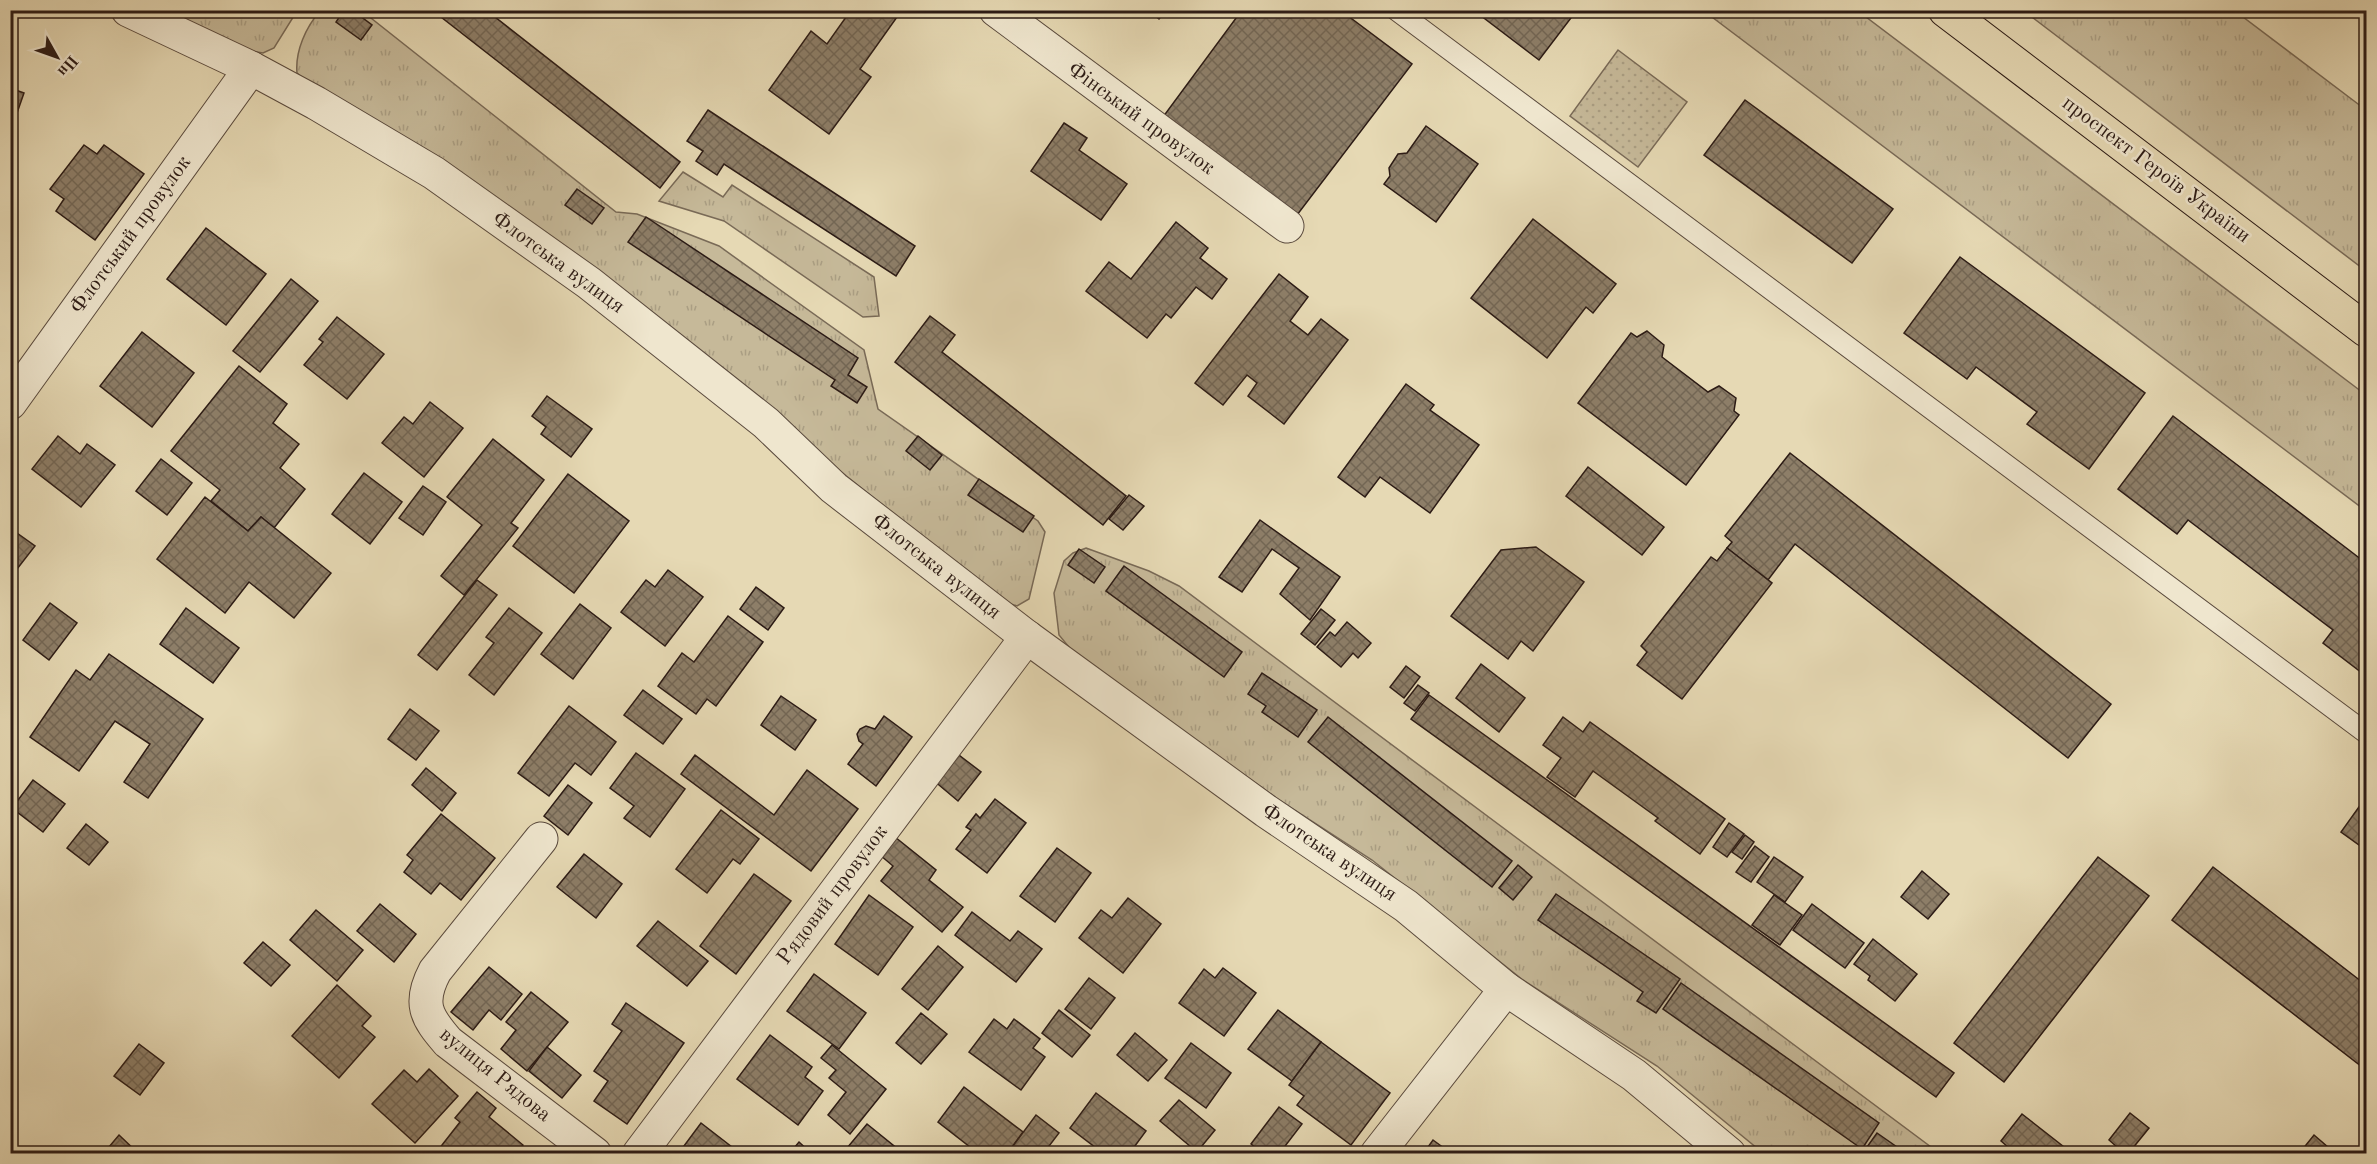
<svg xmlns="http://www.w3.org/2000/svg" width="2377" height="1164" font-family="'Old Standard TT',serif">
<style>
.grass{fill:url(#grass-tufts);stroke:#796a57;stroke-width:1.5}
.park{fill:url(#park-dots);stroke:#796a57;stroke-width:1.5}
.building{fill:url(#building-cross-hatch);stroke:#2c1b15;stroke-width:1.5}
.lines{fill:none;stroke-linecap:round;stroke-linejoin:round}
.lane-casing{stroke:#5a4a3d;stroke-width:22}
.street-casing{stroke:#5a4a3d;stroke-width:35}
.highway-casing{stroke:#2c1b15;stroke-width:35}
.lane{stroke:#efe6ce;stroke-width:20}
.street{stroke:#efe6ce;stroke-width:33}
.highway{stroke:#e6d9b4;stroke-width:33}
.labels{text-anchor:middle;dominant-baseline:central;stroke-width:5;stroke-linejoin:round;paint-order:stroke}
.street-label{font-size:21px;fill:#2c1b15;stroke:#efe6ce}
</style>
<defs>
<pattern id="grass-tufts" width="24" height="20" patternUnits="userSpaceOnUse" patternTransform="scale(1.5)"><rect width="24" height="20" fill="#c6b999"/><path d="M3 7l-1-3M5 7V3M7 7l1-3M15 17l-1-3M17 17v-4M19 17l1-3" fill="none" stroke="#aa9e83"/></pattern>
<pattern id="park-dots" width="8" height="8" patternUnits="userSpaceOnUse" patternTransform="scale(1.5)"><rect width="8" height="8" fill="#c6b999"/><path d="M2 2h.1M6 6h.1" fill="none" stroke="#aa9e83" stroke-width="1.8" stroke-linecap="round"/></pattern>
<pattern id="building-cross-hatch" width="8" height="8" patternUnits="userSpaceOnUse" patternTransform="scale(1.5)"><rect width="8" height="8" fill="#8d7e68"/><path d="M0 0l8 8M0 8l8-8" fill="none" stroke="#736654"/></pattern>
</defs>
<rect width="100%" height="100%" fill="#e6d9b4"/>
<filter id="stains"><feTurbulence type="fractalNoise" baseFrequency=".00333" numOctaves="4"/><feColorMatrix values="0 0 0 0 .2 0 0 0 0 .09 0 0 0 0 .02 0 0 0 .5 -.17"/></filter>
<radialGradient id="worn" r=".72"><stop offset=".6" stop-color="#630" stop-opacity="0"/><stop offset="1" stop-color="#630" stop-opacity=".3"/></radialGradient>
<!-- grass -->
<g class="grass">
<polygon points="161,11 297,11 274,48 263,53 245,50"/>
<path d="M 320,11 L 362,11 L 616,212 L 637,214 L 719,246 L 864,350 L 878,409 L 1038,521 L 1045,532 L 1029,599 L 1017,606 L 1004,602 L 606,284 L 312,86 L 297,73 C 295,51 306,27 320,11 Z"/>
<polygon points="1704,11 1858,11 2366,395 2366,511"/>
<polygon points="2024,11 2235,11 2366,110 2366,271"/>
<polygon points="683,172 723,197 732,185 874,277 879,316 863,317 724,221 659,201"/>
<polygon points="1086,548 1149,571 1179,586 1939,1153 1763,1153 1657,1066 1523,980 1372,860 1279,800 1073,652 1059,635 1054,593 1064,561 1073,553"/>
</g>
<!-- park -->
<polygon class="park" points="1618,50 1687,102 1638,167 1570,116"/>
<!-- building -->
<g class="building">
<polygon points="344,10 352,10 372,25 361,40 336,22"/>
<polygon points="432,10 486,10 680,162 660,188"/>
<polygon points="851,10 902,10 860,69 871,77 829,134 769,90 811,31 827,44"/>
<polygon points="1148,10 1166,10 1159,19"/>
<polygon points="1242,10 1340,10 1412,64 1294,219 1160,121"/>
<polygon points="1477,10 1577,10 1539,60 1476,12"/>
<polygon points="10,88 24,93 10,133"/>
<polygon points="1745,100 1893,209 1852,263 1704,155"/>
<polygon points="708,110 915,246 896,276 724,164 717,175 696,161 703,151 687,141"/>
<polygon points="1064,123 1087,138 1079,150 1127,184 1101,220 1031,171"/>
<polygon points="1426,126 1478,164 1436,222 1384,184 1390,176 1389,168 1398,154 1407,153"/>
<polygon points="84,145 97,154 104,145 144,174 95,240 56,211 64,199 50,189"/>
<polygon points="577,189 604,208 592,224 565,205"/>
<polygon points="646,217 858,358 848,375 867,387 857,403 831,386 835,380 628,242"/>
<polygon points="1533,219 1616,284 1593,313 1586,307 1547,358 1471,298"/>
<polygon points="1176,222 1208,248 1200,258 1227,279 1212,299 1196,287 1171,318 1166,314 1147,338 1086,291 1109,262 1131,279"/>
<polygon points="206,228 266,274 226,325 167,279"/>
<polygon points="1960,257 2145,393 2089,469 2027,424 2037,412 1976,367 1967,379 1904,333"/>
<polygon points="1279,274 1308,297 1290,321 1308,335 1321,319 1348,340 1284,424 1248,396 1257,383 1247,375 1223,405 1195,383"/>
<polygon points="291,279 318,301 260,372 233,351"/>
<polygon points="930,316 955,335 942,352 1126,496 1103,525 895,362"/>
<polygon points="337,317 384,354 347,399 304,365 323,342 319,339"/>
<polygon points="1647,331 1664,345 1662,357 1708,392 1719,386 1736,398 1734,411 1739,415 1686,485 1578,403 1631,333 1637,337"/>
<polygon points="142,332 194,373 152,427 100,386"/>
<polygon points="239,366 287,404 273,423 299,444 280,468 305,489 274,528 261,517 248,531 211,501 220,490 171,451"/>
<polygon points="1406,384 1434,405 1430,410 1479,445 1430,513 1380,477 1365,497 1338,477"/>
<polygon points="547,396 592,429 571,457 541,434 546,427 532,416"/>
<polygon points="430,402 463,428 424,477 382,443 404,417 413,424"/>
<polygon points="2173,416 2366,563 2366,676 2323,643 2333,630 2188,520 2177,534 2118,489"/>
<polygon points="58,436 80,454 87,444 115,465 81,507 32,469"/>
<polygon points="918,436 942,455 930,470 906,451"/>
<polygon points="493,439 544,480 511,523 518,528 464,595 441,576 482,525 447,497"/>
<polygon points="1790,453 2111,704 2068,758 1795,544 1768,580 1727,548 1732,542 1725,536"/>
<polygon points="161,459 192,483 167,515 136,491"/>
<polygon points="1588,467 1664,527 1642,555 1566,496"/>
<polygon points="364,473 402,502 370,544 332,514"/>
<polygon points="568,474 629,521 574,593 513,546"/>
<polygon points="979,479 1034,516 1023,532 968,495"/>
<polygon points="423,486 446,502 423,535 399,518"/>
<polygon points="1129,495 1144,506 1123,530 1109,519"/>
<polygon points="205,497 248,531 261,517 331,573 294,618 249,582 225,613 157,559"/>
<polygon points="1260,520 1340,577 1310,620 1280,594 1299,568 1272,549 1242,592 1219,577"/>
<polygon points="10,528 35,546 10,578"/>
<polygon points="1536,547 1584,582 1533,651 1521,641 1508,659 1451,616 1501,550"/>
<polygon points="1727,548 1772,583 1682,699 1637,665 1647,652 1641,646 1711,557 1717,561"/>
<polygon points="1079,549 1105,567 1094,583 1068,565"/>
<polygon points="1124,566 1242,652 1224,677 1106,591"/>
<polygon points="668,570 703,597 665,646 621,612 646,580 655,587"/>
<polygon points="477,580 497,595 437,670 418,655"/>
<polygon points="756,587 784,608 768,630 740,609"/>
<polygon points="50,603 77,623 49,660 23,640"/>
<polygon points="580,604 611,628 573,679 541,654"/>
<polygon points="186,608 239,648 213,683 160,644"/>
<polygon points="509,608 542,633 494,695 469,675 494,643 486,637"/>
<polygon points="1321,609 1335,620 1315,645 1301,634"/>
<polygon points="728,616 763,642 716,706 707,699 696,714 658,686 682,653 694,662"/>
<polygon points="1347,622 1371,643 1358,658 1353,653 1341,667 1317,647 1330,632 1335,636"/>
<polygon points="109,654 203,719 148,798 124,782 150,744 115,721 79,771 30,737 76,670 90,680"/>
<polygon points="1481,664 1525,698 1499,732 1456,698"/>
<polygon points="1406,666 1420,677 1404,698 1390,687"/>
<polygon points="1262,673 1317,710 1298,737 1262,712 1266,706 1248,694"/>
<polygon points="1418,685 1429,693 1415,711 1404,703"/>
<polygon points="643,690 682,719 663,744 624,715"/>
<polygon points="1429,695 1954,1073 1936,1097 1411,719"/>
<polygon points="781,696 816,720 795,750 761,725"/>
<polygon points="569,706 616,742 591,775 575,763 549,796 518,773"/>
<polygon points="410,709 439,731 416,760 388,739"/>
<polygon points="884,716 912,737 876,786 848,764 863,744 859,741 857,734 860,729 866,726 875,729"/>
<polygon points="1328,717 1512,861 1492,887 1308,742"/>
<polygon points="1563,717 1583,732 1590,722 1725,819 1700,854 1655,821 1658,818 1593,771 1575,797 1547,777 1561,758 1543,745"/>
<polygon points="955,752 981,772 958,801 933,780"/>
<polygon points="636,753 685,789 650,837 624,818 634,806 610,788"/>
<polygon points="695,755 774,815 807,770 858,809 811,871 681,774"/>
<polygon points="426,768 456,793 442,811 412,785"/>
<polygon points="33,780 65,804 43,832 12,808"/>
<polygon points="568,785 592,803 568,835 544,816"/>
<polygon points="2366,797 2366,850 2341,832"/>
<polygon points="995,799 1026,823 987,873 956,849 971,830 966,827 976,814 980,818"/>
<polygon points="721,810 759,839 740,864 733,859 707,893 676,869"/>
<polygon points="441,814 495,858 461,900 440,883 431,894 404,872 413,860 407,855"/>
<polygon points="1729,823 1744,834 1727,857 1713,847"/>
<polygon points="86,824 108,842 89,865 67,848"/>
<polygon points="1745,835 1754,842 1742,859 1732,852"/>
<polygon points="895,837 936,870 929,880 963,907 942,932 881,881 893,866 880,855"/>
<polygon points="1755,846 1769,857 1751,882 1736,872"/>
<polygon points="1057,848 1091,873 1055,922 1020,896"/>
<polygon points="584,854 622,884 596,918 557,887"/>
<polygon points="1774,857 1803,877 1785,902 1757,882"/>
<polygon points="2098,857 2149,896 2004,1082 1954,1043"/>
<polygon points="1518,865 1532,877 1513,900 1499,888"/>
<polygon points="2213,867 2366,985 2366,1070 2172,920"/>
<polygon points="1922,871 1949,894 1928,919 1901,897"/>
<polygon points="754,874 791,901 736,974 700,946"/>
<polygon points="1556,894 1680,979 1656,1013 1637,1001 1643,992 1538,920"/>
<polygon points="869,895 913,927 878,975 835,944"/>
<polygon points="1774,895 1802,915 1780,945 1752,925"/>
<polygon points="1128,898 1161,924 1123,973 1079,938 1101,910 1112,918"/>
<polygon points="380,904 416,934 394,962 357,931"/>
<polygon points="1812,904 1864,943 1845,968 1793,930"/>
<polygon points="316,910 363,950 337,981 290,940"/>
<polygon points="972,912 1010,941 1018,931 1042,949 1016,982 955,935"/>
<polygon points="658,921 708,961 687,986 637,946"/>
<polygon points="1873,939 1917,974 1895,1001 1868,980 1870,976 1854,964"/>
<polygon points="263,942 290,965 271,986 244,963"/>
<polygon points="938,946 963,967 928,1010 902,989"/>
<polygon points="489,967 522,994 501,1020 489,1010 473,1030 451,1012"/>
<polygon points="1223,968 1256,993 1224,1036 1179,1003 1204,969 1215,978"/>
<polygon points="814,974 866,1013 839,1049 787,1011"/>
<polygon points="1089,978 1115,998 1091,1029 1065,1009"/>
<polygon points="1681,983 1879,1123 1862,1149 1663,1009"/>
<polygon points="337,985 371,1016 362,1026 375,1037 339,1078 292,1036"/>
<polygon points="531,992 568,1022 527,1071 501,1049 516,1030 506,1022"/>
<polygon points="626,1003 684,1043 627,1124 594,1101 608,1081 594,1071 622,1031 612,1024"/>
<polygon points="1059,1010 1090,1035 1072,1057 1042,1033"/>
<polygon points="1278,1010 1321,1042 1292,1081 1248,1049"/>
<polygon points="921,1013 947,1034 921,1064 896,1043"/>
<polygon points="994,1019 1007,1029 1014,1019 1040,1039 1033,1048 1045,1057 1021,1090 969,1052"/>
<polygon points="1135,1033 1167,1060 1148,1081 1117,1055"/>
<polygon points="770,1035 812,1067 805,1077 823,1091 798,1125 737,1079"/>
<polygon points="1321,1042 1390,1093 1351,1145 1297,1105 1304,1096 1289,1085"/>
<polygon points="1191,1043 1231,1073 1206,1108 1165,1078"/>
<polygon points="139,1044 164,1063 140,1095 114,1076"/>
<polygon points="832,1045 886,1089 850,1134 828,1115 846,1092 829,1078 836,1070 821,1058"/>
<polygon points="547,1047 581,1075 562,1098 529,1071"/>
<polygon points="429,1069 458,1096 415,1143 372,1104 404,1070 417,1082"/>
<polygon points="964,1087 1023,1132 1007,1154 979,1154 938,1122"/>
<polygon points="477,1092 496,1108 489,1117 523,1145 516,1154 435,1154 460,1122 455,1118"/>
<polygon points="1096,1093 1146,1131 1129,1154 1104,1154 1070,1128"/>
<polygon points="1179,1100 1215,1130 1197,1152 1160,1121"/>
<polygon points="1279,1107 1302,1124 1279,1154 1263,1154 1251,1144"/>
<polygon points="2130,1113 2149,1128 2128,1154 2125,1154 2109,1140"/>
<polygon points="2022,1114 2073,1154 2016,1154 2001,1141"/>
<polygon points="1036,1115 1059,1133 1043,1154 1007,1154"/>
<polygon points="701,1123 741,1154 678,1154"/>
<polygon points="867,1124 899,1150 896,1154 842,1154"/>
<polygon points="1877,1133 1907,1154 1862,1154"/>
<polygon points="119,1135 139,1154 103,1154"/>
<polygon points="2314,1135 2336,1154 2306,1154 2302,1150"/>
<polygon points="1433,1140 1452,1154 1423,1154"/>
<polygon points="799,1142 812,1154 789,1154"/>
<polygon points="913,1147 922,1154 908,1154"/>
</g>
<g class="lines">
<!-- lane casing -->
<g class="lane-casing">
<polyline id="lane" points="1396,10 2366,733"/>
</g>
<!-- street casing -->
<g class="street-casing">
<g id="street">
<polyline points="128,10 251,68 316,103 434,173 589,283 766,423 834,488 1027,637 1266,811 1406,906 1506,989 1634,1075 1729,1154"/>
<polyline points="996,10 1287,226"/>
<polyline points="10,403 251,68"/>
<path d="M 541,839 L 435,971 C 418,1003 426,1017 448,1042 L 595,1154"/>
<polyline points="639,1154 1027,637"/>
<polyline points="1377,1154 1506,989"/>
</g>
</g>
<!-- highway casing -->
<g class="highway-casing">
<polyline id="highway" points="1945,10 2366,330"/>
</g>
<!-- lane -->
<use href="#lane" class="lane"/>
<!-- street -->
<use href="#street" class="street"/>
<!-- highway -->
<use href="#highway" class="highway"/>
</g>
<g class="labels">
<!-- street labels -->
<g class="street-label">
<text transform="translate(1141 119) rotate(36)">Фінський провулок</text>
<text transform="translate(2156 170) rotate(37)">проспект Героїв України</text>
<text transform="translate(131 235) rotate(-54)">Флотський провулок</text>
<text transform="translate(558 263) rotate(36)">Флотська вулиця</text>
<text transform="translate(936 567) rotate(38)">Флотська вулиця</text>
<text transform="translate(1329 853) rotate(34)">Флотська вулиця</text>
<text transform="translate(833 895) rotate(-53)">Рядовий провулок</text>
<text transform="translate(495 1075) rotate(39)">вулиця Рядова</text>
</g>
</g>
<!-- margin -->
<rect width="2377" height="1164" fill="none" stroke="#e6d9b4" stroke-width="36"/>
<rect x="12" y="12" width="2353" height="1140" fill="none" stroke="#2c1b15" stroke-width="3"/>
<rect x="18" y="18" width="2341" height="1128" fill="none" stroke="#2c1b15" stroke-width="1.5"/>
<!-- north arrow -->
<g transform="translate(57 57) rotate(130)" stroke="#efe6ce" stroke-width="4.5" paint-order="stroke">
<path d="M0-4.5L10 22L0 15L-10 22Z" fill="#2c1b15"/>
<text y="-9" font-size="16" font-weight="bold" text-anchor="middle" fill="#2c1b15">Пн</text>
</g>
<rect width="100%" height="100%" filter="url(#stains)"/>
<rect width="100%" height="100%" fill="url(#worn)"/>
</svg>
